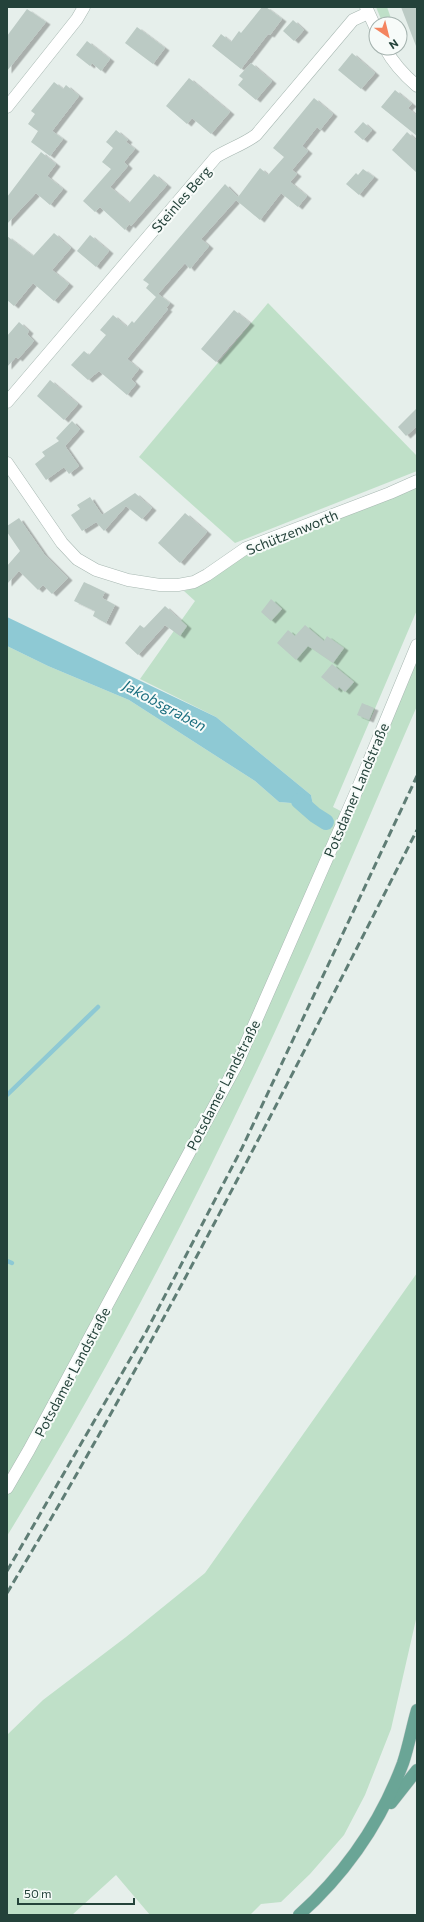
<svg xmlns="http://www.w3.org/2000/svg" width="424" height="1922" font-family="Commissioner,sans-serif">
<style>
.green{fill:#bfe0c8}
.water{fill:#8ec9d4}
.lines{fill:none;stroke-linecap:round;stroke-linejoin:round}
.stream{stroke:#8ec9d4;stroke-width:4.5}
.canal{stroke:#8ec9d4;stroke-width:16}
.building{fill:#bbcac4;filter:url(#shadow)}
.minor-casing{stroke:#a8b8b2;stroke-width:13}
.primary-casing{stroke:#c2cac8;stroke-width:13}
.minor{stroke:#fff;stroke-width:12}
.primary{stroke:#6aa596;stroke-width:12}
.rail{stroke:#5f7d75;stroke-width:3;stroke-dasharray:8 4;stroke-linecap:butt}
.labels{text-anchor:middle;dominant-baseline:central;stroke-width:4;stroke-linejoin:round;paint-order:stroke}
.street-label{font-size:14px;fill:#24423a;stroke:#f7fbf9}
.water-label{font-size:15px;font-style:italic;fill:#1c6f80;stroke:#f7fbf9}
</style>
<defs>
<filter id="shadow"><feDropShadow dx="4.5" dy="2.5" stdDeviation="0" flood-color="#0004"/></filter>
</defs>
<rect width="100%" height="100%" fill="#e6efeb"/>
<!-- green -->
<g class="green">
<polygon points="376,7 387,7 393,24 383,24"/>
<polygon points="268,303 417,456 417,471 235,543 139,457"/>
<path d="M 417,487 L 417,610 L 333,807 L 352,817 L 417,661 L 417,706 C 367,821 319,937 266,1051 C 188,1217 103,1380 7,1536 L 7,646 L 48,666 L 129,700 L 255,781 L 279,802 L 291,803 L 307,818 L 315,816 L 311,795 L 216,717 L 140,679 L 195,601 L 184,591 L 196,587 L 251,550 L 316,527 Z"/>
<polygon points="417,1273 417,1615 391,1729 365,1795 344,1835 310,1874 281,1902 261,1904 250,1915 150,1915 116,1875 72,1915 7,1915 7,1735 43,1700 126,1637 205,1573"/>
</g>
<!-- water -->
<polygon class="water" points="7,617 216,717 311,795 315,815 307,818 291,803 279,802 255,781 129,700 48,666 7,646"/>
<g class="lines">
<!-- stream -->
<g class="stream">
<polyline points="7,1095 98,1007"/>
<polyline points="7,1261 12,1263"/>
</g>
<!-- canal -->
<polyline class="canal" points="299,801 315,815 326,822"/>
</g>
<!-- building -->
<g class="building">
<polygon points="262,7 266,7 282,19 270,35 268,34 241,69 212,46 221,34 231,42 239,31 241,33"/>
<polygon points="401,7 417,7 417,46 416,46"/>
<polygon points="27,9 46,22 7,71 7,36"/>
<polygon points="293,20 304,30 294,41 283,31"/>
<polygon points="137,27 165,48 153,64 125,43"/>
<polygon points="87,41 110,59 101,71 92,63 90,66 76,55"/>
<polygon points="352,53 375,73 361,89 338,70"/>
<polygon points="251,63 272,81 256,100 238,85 243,79 239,76"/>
<polygon points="189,78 230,112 211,134 192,118 187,124 166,106"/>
<polygon points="54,82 63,89 66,85 79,96 52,131 63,139 50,156 31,142 38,131 28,124 35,114 31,111"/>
<polygon points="395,90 412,104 408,108 417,116 417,136 381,107"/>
<polygon points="314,98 333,114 320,130 317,127 302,146 308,151 292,170 297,174 290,182 307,196 298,207 281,193 260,220 236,200 201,239 209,246 190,269 185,263 158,294 170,303 166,308 168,309 127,359 139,369 131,379 136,384 127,395 99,371 88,380 71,365 84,351 89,355 106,335 100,330 113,315 127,327 132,321 134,323 156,297 146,288 149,284 143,280 225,184 238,197 260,168 268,175 284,157 273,148"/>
<polygon points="363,122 372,130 363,140 354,132"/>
<polygon points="116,130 128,140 126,142 135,149 124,162 128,166 110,187 129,203 154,174 167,185 131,226 129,224 125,230 100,207 95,212 83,201 111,169 102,162 113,148 106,142"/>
<polygon points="407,132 417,141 417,173 392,150"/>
<polygon points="41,152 56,164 47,176 63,189 50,205 36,193 7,224 7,197"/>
<polygon points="363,169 374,177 359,195 346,184 356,173 358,175"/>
<polygon points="54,233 71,248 52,270 69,284 54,301 33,283 14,306 7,300 7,236 33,256"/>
<polygon points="90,235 109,251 96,267 77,251"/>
<polygon points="234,310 250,323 216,362 201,349"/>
<polygon points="19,322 29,331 27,334 34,341 18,359 16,357 7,367 7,336"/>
<polygon points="50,380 78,404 64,420 37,396"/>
<polygon points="417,408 417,426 406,436 398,427"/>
<polygon points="72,421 80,429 65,446 79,466 69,474 64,467 46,480 35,464 45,456 42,452 59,441 56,438"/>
<polygon points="135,493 152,508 142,519 126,506 104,531 96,522 82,531 71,515 80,509 77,505 90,497 102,515"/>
<polygon points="185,513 207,532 180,563 158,543"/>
<polygon points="19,518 44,554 68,578 52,594 43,585 38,590 19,571 7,584 7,566 20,551 7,532 7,526"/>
<polygon points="84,582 105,592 102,598 115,605 106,623 93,616 95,611 74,601"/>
<polygon points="271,599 282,609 271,621 261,612"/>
<polygon points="165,606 187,626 180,636 165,625 138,655 125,643 140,625 144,628"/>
<polygon points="305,625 324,641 327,636 344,648 333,663 308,646 296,660 277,643 288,630 295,636"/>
<polygon points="332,664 354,682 345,692 339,687 337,690 321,677"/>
<polygon points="362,703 374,708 369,720 357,715"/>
</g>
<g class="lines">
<!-- minor casing -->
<g class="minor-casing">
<g id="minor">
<polyline points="366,7 376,29"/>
<path d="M 385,48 C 393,63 404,75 417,86"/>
<polyline points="7,107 77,19 84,7"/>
<path d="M 7,402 L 216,157 C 229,149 244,144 256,135 L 353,20 L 368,13"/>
<polyline points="7,463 62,543 77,559 96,570 128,580 160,585 178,585 194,582 207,575 246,548 390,493 417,481"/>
<polyline points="7,1488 29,1450 237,1064 357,790 417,645"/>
</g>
</g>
<!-- primary casing -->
<g class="primary-casing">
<g id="primary">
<polyline points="391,1803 417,1770"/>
<path d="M 299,1915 C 346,1873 381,1822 403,1763 C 409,1745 412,1727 417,1710"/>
</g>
</g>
<!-- minor -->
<use href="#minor" class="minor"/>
<!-- primary -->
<use href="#primary" class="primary"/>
<!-- rail -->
<g class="rail">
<polyline points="7,1571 146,1332 242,1148 417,776"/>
<path d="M 7,1593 C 156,1345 286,1087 417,830"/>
</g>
</g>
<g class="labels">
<!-- street labels -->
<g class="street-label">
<text transform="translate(181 199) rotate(-49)">Steinles Berg</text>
<text transform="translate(292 532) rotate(-22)">Schützenworth</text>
<text transform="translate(356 790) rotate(-67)">Potsdamer Landstraße</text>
<text transform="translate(223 1085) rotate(-63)">Potsdamer Landstraße</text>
<text transform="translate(72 1372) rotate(-62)">Potsdamer Landstraße</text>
</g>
<!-- water labels -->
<g class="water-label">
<text transform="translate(165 705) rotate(28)">Jakobsgraben</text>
</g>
</g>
<!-- border -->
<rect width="424" height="1922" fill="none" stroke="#24423a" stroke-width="16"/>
<!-- north arrow -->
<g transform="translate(388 36) rotate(145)"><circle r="19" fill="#f7fbf9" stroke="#a3b1ad"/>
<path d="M0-3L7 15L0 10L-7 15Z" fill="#f4845f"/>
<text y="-6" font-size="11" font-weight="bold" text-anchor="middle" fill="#24423a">N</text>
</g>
<!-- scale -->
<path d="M18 1898v6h116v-6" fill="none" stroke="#24423a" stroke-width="2"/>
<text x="24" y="1898" font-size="12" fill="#24423a" stroke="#f7fbf9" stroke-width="3" paint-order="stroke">50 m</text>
</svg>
